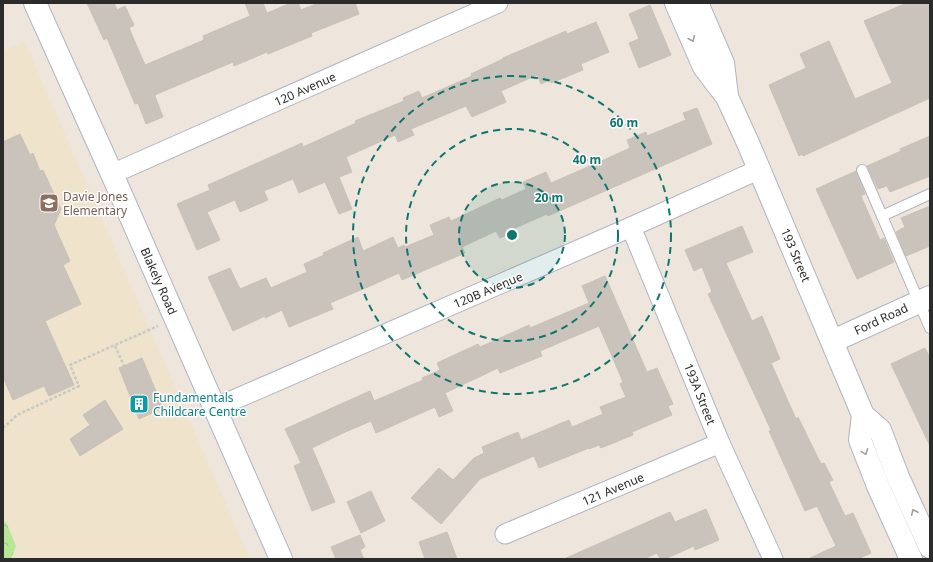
<svg xmlns="http://www.w3.org/2000/svg" width="933" height="562" font-family="'Noto Sans',sans-serif">
<style>
.education{fill:#f0e3cc}
.park{fill:url(#park-crowns)}
.building{fill:#c9c3bc;stroke:#c9c2b6}
.lines{fill:none;stroke-linecap:round;stroke-linejoin:round}
.service-casing{stroke:#b1b4c0;stroke-width:12}
.minor-casing{stroke:#b1b4c0;stroke-width:21}
.tertiary-casing{stroke:#b1b4c0;stroke-width:24}
.path{stroke:#c8c8c8;stroke-width:2.5;stroke-dasharray:3 2;stroke-linecap:butt}
.service{stroke:#fff;stroke-width:10}
.minor{stroke:#fff;stroke-width:19}
.tertiary{stroke:#fff;stroke-width:22}
.oneway{stroke:#a0a0a0}
.ring{fill:none;stroke:#0f766e;stroke-width:2;stroke-dasharray:7 5}
.labels{text-anchor:middle;dominant-baseline:central;stroke-width:3;stroke-linejoin:round;paint-order:stroke}
.street-label{font-size:12px;fill:#2b2b2b;stroke:#fff}
.education-label{font-size:12px;fill:#785e54;stroke:#fff;text-anchor:start}
.culture-label{font-size:12px;fill:#0d838f;stroke:#fff;text-anchor:start}
.centre{fill:#0f766e;stroke:#fff;stroke-width:2}
.ring-label{font-size:12px;text-anchor:middle;font-weight:bold;fill:#0f766e;stroke:#fff;stroke-width:3;stroke-linejoin:round;paint-order:stroke}
</style>
<defs>
<pattern id="park-crowns" width="20" height="18" patternUnits="userSpaceOnUse"><rect width="20" height="18" fill="#b6e797"/><path d="M2 6a3 3 0 1 1 6 0M12 15a3 3 0 1 1 6 0" fill="none" stroke="#9dc682"/></pattern>
</defs>
<rect width="100%" height="100%" fill="#eee6dd"/>
<!-- education -->
<polygon class="education" points="25,42 250,559 3,559 3,51"/>
<!-- park -->
<polygon class="park" points="6,522 16,546 11,559 3,559 3,523"/>
<!-- building -->
<g class="building">
<polygon points="87,3 114,3 117,10 125,6 134,25 129,28 145,65 204,40 203,36 250,16 245,3 263,3 267,13 291,3 298,3 301,10 318,3 355,3 359,14 311,33 312,36 268,54 267,52 234,66 233,62 157,94 155,96 163,117 146,124 138,103 135,104 107,38 104,40"/>
<polygon points="907,3 930,3 930,98 803,156 802,154 799,156 769,85 806,68 800,54 829,41 855,99 892,83 864,21"/>
<polygon points="650,5 671,55 639,68 629,43 639,39 629,14"/>
<polygon points="596,22 609,52 581,64 583,70 551,83 550,80 541,84 537,75 501,91 506,102 472,117 466,106 411,129 414,135 398,142 395,135 346,157 352,172 339,177 352,209 339,214 325,182 299,193 293,179 264,191 268,200 240,212 235,200 207,212 220,240 197,250 177,204 210,190 208,185 302,143 303,147 356,123 355,121 404,101 403,98 419,91 422,98 472,76 471,74 503,59 503,58 566,31 567,34"/>
<polygon points="697,108 712,144 548,216 547,214 515,228 516,231 500,238 496,231 462,247 465,253 402,280 399,273 370,286 330,303 333,309 289,327 282,310 265,318 265,316 233,331 208,277 230,268 240,289 266,278 271,288 307,272 304,264 324,255 323,253 358,237 363,251 393,237 398,248 404,245 405,247 434,235 430,225 449,217 451,221 500,198 502,200 526,189 523,182 546,172 551,183 606,159 630,148 627,140 646,132 647,136 686,120 683,113"/>
<polygon points="20,134 30,155 33,153 40,171 43,170 61,209 54,225 70,261 63,265 81,304 45,321 74,385 49,396 44,386 13,400 3,377 3,142"/>
<polygon points="930,136 930,176 890,192 887,186 878,189 867,166 901,151 900,149"/>
<polygon points="856,171 865,194 861,196 880,240 884,238 894,262 857,279 816,189"/>
<polygon points="930,206 930,246 906,256 896,232 905,227 901,218"/>
<polygon points="742,226 753,252 726,263 752,321 762,316 780,359 771,363 796,419 798,417 821,464 824,463 833,480 829,482 845,516 853,513 871,553 858,559 808,559 836,546 817,506 805,511 769,431 771,430 708,294 712,292 702,267 694,271 685,250"/>
<polygon points="605,276 647,372 657,368 673,404 668,406 672,415 632,432 633,435 601,448 599,445 589,449 589,448 539,468 534,456 480,479 441,524 411,498 439,468 453,480 474,458 484,453 482,447 518,432 521,440 569,420 572,427 603,414 600,407 626,397 620,384 623,382 599,326 540,351 542,356 500,373 498,368 445,393 453,411 439,417 435,407 376,433 371,421 343,433 312,448 335,502 312,511 294,466 301,463 285,429 370,391 374,401 423,380 422,378 440,370 437,363 478,344 480,347 529,325 530,328 589,303 582,286"/>
<polygon points="925,348 930,358 930,446 891,364"/>
<polygon points="142,358 163,408 139,419 119,368"/>
<polygon points="105,400 123,429 80,456 70,439 90,425 83,415"/>
<polygon points="371,491 385,521 361,533 347,502"/>
<polygon points="706,509 719,540 695,550 694,546 665,559 660,559 657,553 644,559 564,559 670,512 675,522"/>
<polygon points="447,532 457,559 425,559 419,542"/>
<polygon points="360,535 365,547 360,550 364,559 336,559 331,547"/>
</g>
<g class="lines">
<!-- service casing -->
<g class="service-casing">
<g id="service">
<polyline points="862,170 882,216 930,194"/>
<polyline points="882,216 930,328"/>
</g>
</g>
<!-- minor casing -->
<g class="minor-casing">
<g id="minor">
<polyline points="112,174 498,3"/>
<polyline points="631,227 720,443 773,559"/>
<polyline points="215,408 631,227 760,169"/>
<polyline points="505,534 720,443"/>
</g>
</g>
<!-- tertiary casing -->
<g class="tertiary-casing">
<g id="tertiary">
<polyline points="35,3 112,174 281,559"/>
<polyline points="676,3 704,67 727,97 748,143 863,415 880,430 898,477 930,547"/>
<polyline points="697,3 723,63 727,96"/>
<polyline points="833,341 930,297"/>
<polyline points="863,415 860,440 878,486 911,559"/>
</g>
</g>
<!-- path -->
<g class="path">
<polyline points="115,346 124,366"/>
<polyline points="3,428 17,415 79,386 70,365 158,326"/>
</g>
<!-- service -->
<use href="#service" class="service"/>
<!-- minor -->
<use href="#minor" class="minor"/>
<!-- tertiary -->
<use href="#tertiary" class="tertiary"/>
</g>
<!-- one-way arrows -->
<defs><path id="oneway-chevron" d="M-2-3.5L2.5 0L-2 3.5" fill="none" stroke-width="1.6" stroke-linecap="round" stroke-linejoin="round"/></defs>
<g class="oneway">
<use href="#oneway-chevron" transform="translate(692 39) rotate(67)"/>
<use href="#oneway-chevron" transform="translate(865 452) rotate(69)"/>
<use href="#oneway-chevron" transform="translate(914 512) rotate(-115)"/>
</g>
<!-- distance rings -->
<circle cx="512" cy="235" r="53" fill="#0f766e" fill-opacity=".12"/>
<g class="ring">
<circle cx="512" cy="235" r="53"/>
<circle cx="512" cy="235" r="106"/>
<circle cx="512" cy="235" r="159"/>
</g>
<!-- icons -->
<defs>
<g id="school-square" transform="scale(1)"><rect x="-9" y="-9" width="18" height="18" rx="4" fill="#8d6e63" stroke="#fff"/><path d="M0-5L7-2L0 1L-7-2ZM-4 1L0 2.5L4 1V4Q0 6-4 4Z" fill="#fff"/></g>
<g id="building-square" transform="scale(1)"><rect x="-9" y="-9" width="18" height="18" rx="4" fill="#0f9aa8" stroke="#fff"/><path d="M-4-6H4V6H1V3H-1V6H-4ZM-2.5-4.3h1.7v1.8h-1.7ZM.8-4.3h1.7v1.8H.8ZM-2.5-1h1.7V.8h-1.7ZM.8-1h1.7V.8H.8Z" fill="#fff"/></g>
</defs>
<g fill-rule="evenodd">
<use href="#school-square" x="49" y="203"/>
<use href="#building-square" x="139" y="404"/>
</g>
<g class="labels">
<!-- street labels -->
<g class="street-label">
<text transform="translate(305 89) rotate(-24)">120 Avenue</text>
<text transform="translate(796 255) rotate(67)">193 Street</text>
<text transform="translate(159 281) rotate(66)">Blakely Road</text>
<text transform="translate(488 290) rotate(-23)">120B Avenue</text>
<text transform="translate(881 319) rotate(-25)">Ford Road</text>
<text transform="translate(700 394) rotate(68)">193A Street</text>
<text transform="translate(613 489) rotate(-23)">121 Avenue</text>
</g>
<!-- education labels -->
<g class="education-label">
<text x="63" y="196">Davie Jones<tspan x="63" dy="14">Elementary</tspan></text>
</g>
<!-- culture labels -->
<g class="culture-label">
<text x="153" y="397">Fundamentals<tspan x="153" dy="14">Childcare Centre</tspan></text>
</g>
</g>
<circle cx="512" cy="235" r="6" class="centre"/>
<g class="ring-label">
<text x="624" y="127">60 m</text>
<text x="587" y="164">40 m</text>
<text x="549" y="202">20 m</text>
</g>
<!-- border -->
<rect width="933" height="562" fill="none" stroke="#2b2b2b" stroke-width="8"/>
</svg>
